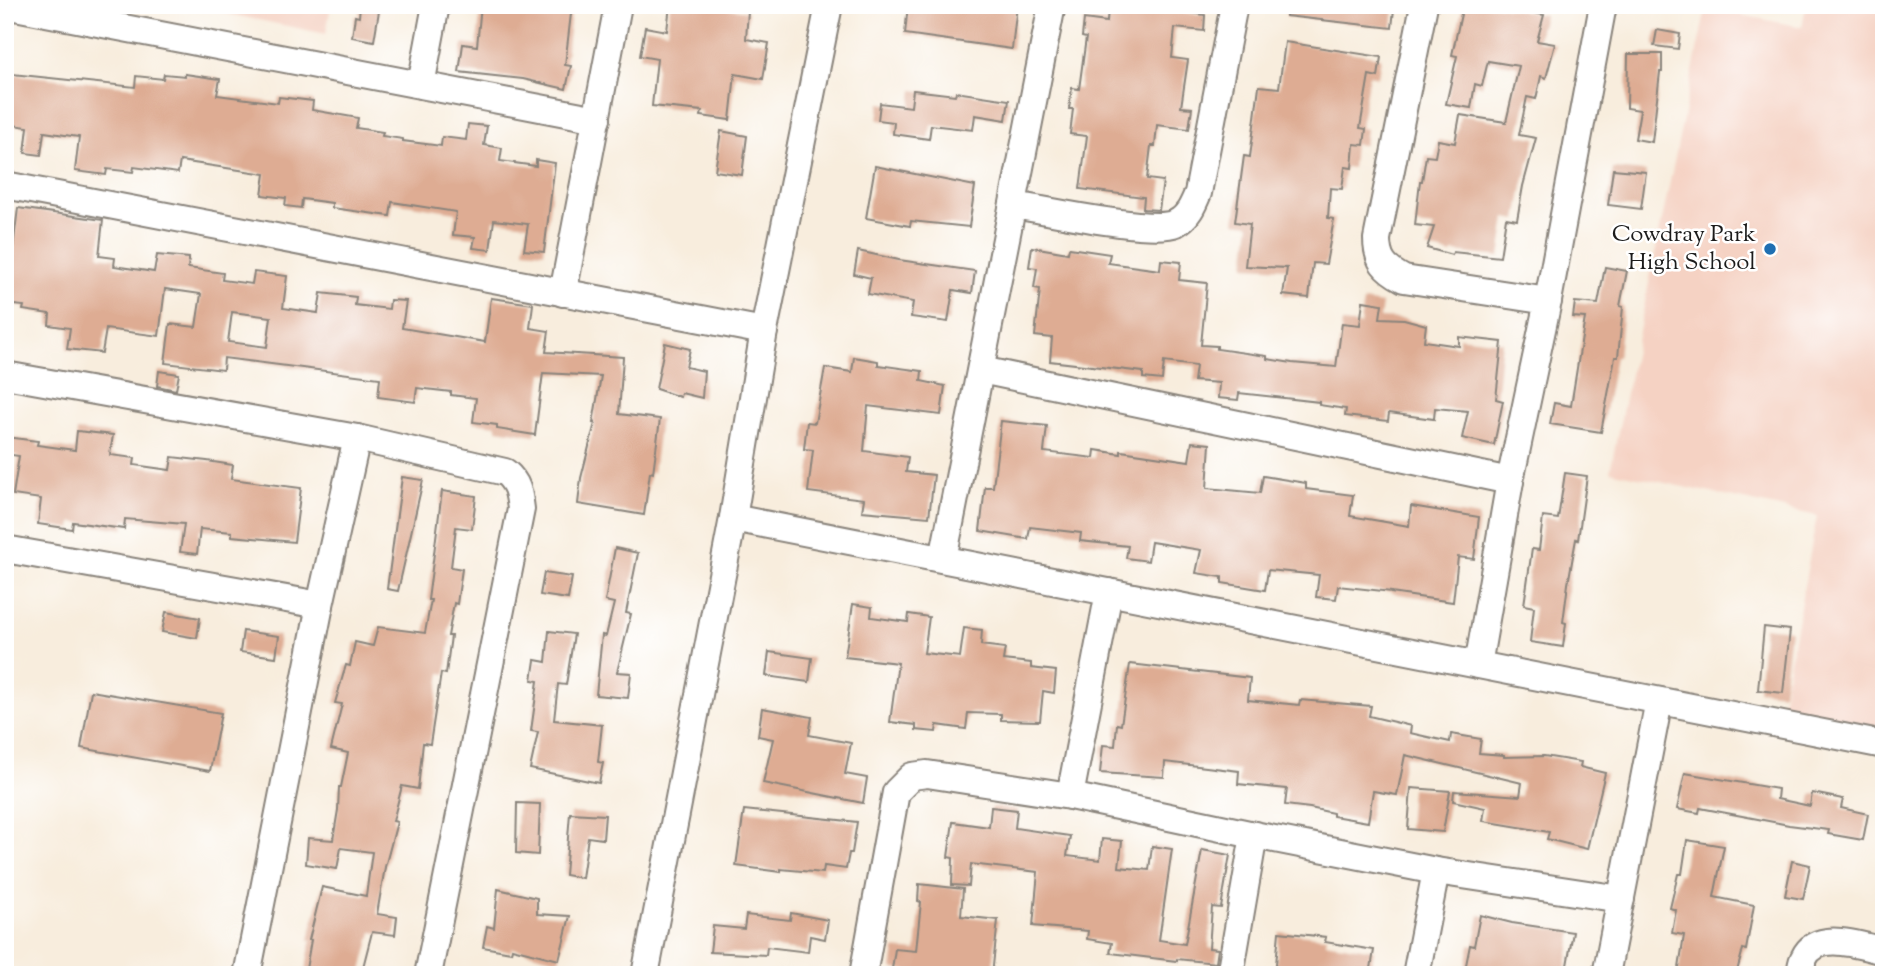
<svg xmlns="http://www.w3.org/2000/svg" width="1889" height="980" font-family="'Sorts Mill Goudy',serif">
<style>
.built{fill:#f5d2c3}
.building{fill:#deac93;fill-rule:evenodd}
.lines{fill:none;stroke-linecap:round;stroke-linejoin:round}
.minor-casing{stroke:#8a847c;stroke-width:30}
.minor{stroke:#fff;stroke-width:26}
.poi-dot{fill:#1f6fb2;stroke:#fff;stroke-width:2.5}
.labels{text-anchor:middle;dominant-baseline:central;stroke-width:5;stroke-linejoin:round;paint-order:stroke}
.poi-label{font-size:24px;fill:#1c1c1c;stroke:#fff;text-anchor:end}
</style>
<rect width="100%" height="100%" fill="#fff"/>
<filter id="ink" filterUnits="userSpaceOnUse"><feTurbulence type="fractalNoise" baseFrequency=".0143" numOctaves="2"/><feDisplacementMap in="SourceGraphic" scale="14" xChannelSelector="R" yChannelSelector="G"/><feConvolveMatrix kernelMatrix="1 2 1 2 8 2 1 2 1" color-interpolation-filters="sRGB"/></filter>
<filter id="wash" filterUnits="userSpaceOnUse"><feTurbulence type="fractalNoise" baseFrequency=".00686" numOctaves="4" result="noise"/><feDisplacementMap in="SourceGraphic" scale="28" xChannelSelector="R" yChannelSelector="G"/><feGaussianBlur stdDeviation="1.57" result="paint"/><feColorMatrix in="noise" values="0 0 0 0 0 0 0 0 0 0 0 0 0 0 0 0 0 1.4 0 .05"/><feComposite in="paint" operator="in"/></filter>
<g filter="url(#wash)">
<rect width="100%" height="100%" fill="#f8eddd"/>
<!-- built -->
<g class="built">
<polygon points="185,5 331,5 326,34"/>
<polygon points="1806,5 1884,5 1884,729 1781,709 1817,516 1610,471 1706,8 1802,27"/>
</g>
<g id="blocks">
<!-- building -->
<g class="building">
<polygon points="360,5 380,5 374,41 352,37 355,16 359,17"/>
<polygon points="481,5 572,5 565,65 571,66 566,89 523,79 459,72 463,44 477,46"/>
<polygon points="670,5 702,5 748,11 746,39 769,43 763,79 735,74 730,120 701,116 702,111 652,106 657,59 640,56 645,27 667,31"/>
<polygon points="908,5 1017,5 1012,49 905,34"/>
<polygon points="1116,5 1183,5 1182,12 1205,15 1204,31 1175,28 1172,58 1188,60 1181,107 1192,108 1189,129 1157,125 1155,146 1151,146 1147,179 1163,181 1159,210 1143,209 1144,197 1080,189 1087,136 1070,134 1073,109 1069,109 1072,88 1079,89 1086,38 1082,37 1084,19 1107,22 1108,7 1116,8"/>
<polygon points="1286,5 1364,5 1394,9 1392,28 1286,16"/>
<polygon points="1463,5 1494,5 1544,15 1537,41 1555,44 1546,78 1541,76 1536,99 1527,97 1519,135 1536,138 1523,186 1517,220 1506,218 1500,257 1453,252 1452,255 1427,248 1434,227 1415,225 1420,181 1422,181 1426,156 1435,157 1438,140 1455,143 1460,115 1506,122 1519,66 1488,61 1482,86 1475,84 1471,108 1446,104 1457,56 1452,55"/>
<polygon points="1657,30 1680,34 1678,49 1654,46"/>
<polygon points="1285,42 1381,57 1378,77 1369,75 1360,128 1366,129 1364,145 1354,144 1352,168 1345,167 1342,189 1330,188 1328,218 1334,219 1326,264 1313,263 1309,298 1283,295 1287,268 1245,266 1250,224 1235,222 1244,156 1250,157 1259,86 1279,88"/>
<polygon points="1628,54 1662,54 1662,72 1660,72 1652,142 1635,139 1640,110 1627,108"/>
<polygon points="12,74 135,87 136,76 163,79 164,74 185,76 185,74 220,79 217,95 278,103 279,97 313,101 312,110 358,118 356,128 383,132 382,136 403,139 403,141 441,146 442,137 466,140 468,124 487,126 484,145 502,148 500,161 536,166 536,160 555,163 544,252 524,250 528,224 494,220 490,250 473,248 475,237 453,235 456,212 392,202 390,216 332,208 332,203 302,199 301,208 285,206 286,198 262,195 265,174 180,161 178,173 134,167 133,172 107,169 106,175 75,171 79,137 44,132 41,155 25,153 28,127 5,124"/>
<polygon points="913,90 955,95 956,92 1009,100 1006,120 975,115 973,130 931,125 929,139 893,134 894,122 878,120 880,103 911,107"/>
<polygon points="721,131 747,136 742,175 715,171"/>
<polygon points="875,166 975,186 969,227 911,221 910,226 866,218"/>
<polygon points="1613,169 1646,172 1641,209 1608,205"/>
<path d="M 18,208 L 103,220 L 99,256 L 115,258 L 114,266 L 154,272 L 157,255 L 189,258 L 188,268 L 223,273 L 222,280 L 252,284 L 254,272 L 287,276 L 283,308 L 318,313 L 321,293 L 356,297 L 355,305 L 389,309 L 390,300 L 406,301 L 402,328 L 485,342 L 491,298 L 533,304 L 530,328 L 549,331 L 546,352 L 623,357 L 619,414 L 660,419 L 653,473 L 650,472 L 644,515 L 578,504 L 581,478 L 595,423 L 593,423 L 601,376 L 543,373 L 535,435 L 497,429 L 497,425 L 473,422 L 476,398 L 451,395 L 451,392 L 417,388 L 415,402 L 378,397 L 380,378 L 224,358 L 223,370 L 165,363 L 170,324 L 196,327 L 201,294 L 165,289 L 159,336 L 106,329 L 102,353 L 67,349 L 70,328 L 49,325 L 50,314 L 23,310 L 24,306 L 5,304 L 5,288 L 8,289 ZM 232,312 L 271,317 L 267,347 L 228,342 Z"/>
<polygon points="1032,247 1068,253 1069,248 1110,254 1108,263 1160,270 1161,260 1181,262 1179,280 1207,283 1201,345 1217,346 1217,349 1267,356 1267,359 1292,363 1336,367 1342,323 1360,325 1363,301 1382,304 1380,318 1404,319 1426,325 1424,341 1459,346 1459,337 1502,342 1496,399 1503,401 1494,445 1462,438 1468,411 1435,408 1434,419 1389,413 1388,421 1362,418 1345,416 1346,409 1319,405 1319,402 1239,393 1238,400 1218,398 1219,383 1194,381 1196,366 1164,362 1162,380 1143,378 1143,372 1050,361 1052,338 1035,336 1040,289 1034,288 1037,268 1029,267"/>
<polygon points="858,251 899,260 975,271 972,293 953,290 948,322 911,317 913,302 868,294 871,278 854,274"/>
<polygon points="1605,267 1627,271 1620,306 1623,307 1618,357 1615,357 1601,432 1550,424 1554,403 1571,406 1585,318 1573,317 1575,302 1598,304"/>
<polygon points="665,343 690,349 686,367 704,371 702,398 681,393 680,397 656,389"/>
<polygon points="854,357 878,361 878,365 922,371 921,381 945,386 941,415 868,406 864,451 908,457 906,472 934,475 929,517 862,511 864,499 808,492 813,450 804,449 807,422 815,423 825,368 852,372"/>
<polygon points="159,371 179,374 176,390 157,386"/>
<polygon points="1001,421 1047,426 1044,452 1094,458 1095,450 1121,454 1121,451 1189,461 1192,442 1210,444 1207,488 1260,493 1263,476 1306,483 1306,489 1353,495 1350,516 1409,526 1411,506 1479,517 1474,559 1458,557 1453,602 1391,593 1392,592 1338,586 1336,599 1316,597 1319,575 1268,570 1265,590 1222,583 1222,577 1196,573 1201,550 1151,542 1148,561 1126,558 1128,546 1080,541 1081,533 1030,527 1028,539 980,531 985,487 993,487"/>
<polygon points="77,431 113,435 110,455 135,458 134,465 170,470 172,457 207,461 233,465 231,479 301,488 294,542 232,536 232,532 200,529 197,554 180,552 184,524 125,519 124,529 73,522 72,529 38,524 41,499 13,495 19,456 5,454 5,437 38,441 37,445 75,450"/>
<polygon points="1565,473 1587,476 1578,540 1576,539 1568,584 1563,622 1566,623 1563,647 1530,642 1534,607 1524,605 1532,549 1539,550 1543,517 1558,519"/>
<polygon points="402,477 423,480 398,591 387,589"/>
<polygon points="442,491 476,496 472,529 456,527 451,567 462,569 457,604 454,603 448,636 451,636 446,674 441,673 430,744 423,743 418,789 402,786 393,821 397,822 385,867 377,914 397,917 395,935 372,932 361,975 305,975 311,940 309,940 322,887 366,896 372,852 341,848 337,869 306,864 308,838 333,840 338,810 339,787 341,787 348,753 331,749 342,704 335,703 346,665 350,666 355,642 373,646 378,627 425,633 431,600 428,600"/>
<polygon points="615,548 638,553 626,613 631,614 617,672 631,673 628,698 596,695 602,635 606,636 614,603 605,601"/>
<polygon points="544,573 572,577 568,599 540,595"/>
<polygon points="853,604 872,607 871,617 908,622 909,614 929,617 924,653 960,657 964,628 982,630 981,645 1005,648 1003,660 1031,663 1031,668 1056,671 1054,693 1043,691 1040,721 1001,720 1001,714 968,713 966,729 937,725 936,732 916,730 916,725 890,722 898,663 845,657"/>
<polygon points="166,612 200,618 197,638 162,632"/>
<polygon points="1764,627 1790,630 1783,693 1758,690"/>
<polygon points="243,631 279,636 276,657 240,652"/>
<polygon points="549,631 574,634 566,685 558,684 554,720 602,725 598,762 603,763 599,783 530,769 538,732 531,731 538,681 532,680 535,660 546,662"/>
<polygon points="769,652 812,658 809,682 766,676"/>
<polygon points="1130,664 1250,678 1248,700 1299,705 1300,700 1371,706 1369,716 1411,726 1410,733 1450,742 1451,734 1481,739 1479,753 1504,755 1504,757 1544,756 1581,762 1580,767 1605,773 1587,849 1547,839 1549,832 1483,821 1485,808 1453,801 1454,791 1520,796 1522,783 1405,755 1397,795 1373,791 1368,822 1333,816 1333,813 1310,808 1285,805 1287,789 1238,784 1239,771 1165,762 1164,777 1100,773 1103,745 1115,746 1117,724 1121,725"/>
<polygon points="91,691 221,713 210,771 81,748"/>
<polygon points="762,708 812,717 809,735 851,743 845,774 867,778 863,803 763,783 773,739 758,736"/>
<polygon points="1685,773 1778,789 1777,799 1810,806 1812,793 1843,799 1841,808 1868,814 1863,840 1828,834 1829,830 1789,825 1700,808 1699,813 1677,809"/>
<polygon points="1411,788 1450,791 1443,832 1408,829"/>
<polygon points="517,803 540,804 538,855 516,853"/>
<polygon points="991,807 1017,810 1015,828 1070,836 1067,856 1100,860 1102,839 1122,841 1119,867 1149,870 1152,846 1172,849 1159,940 1185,944 1202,850 1230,855 1221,908 1212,907 1209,948 1218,949 1216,963 1177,959 1177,961 1110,953 1112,943 1087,939 1088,931 1033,926 1038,872 971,864 969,886 952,885 953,858 948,857 953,822 989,827"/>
<polygon points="744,810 857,822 852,853 849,853 846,869 824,866 823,873 781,869 781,872 736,866"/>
<polygon points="570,813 605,815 603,839 588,837 582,878 565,875"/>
<polygon points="1687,840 1724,846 1714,897 1754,905 1746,950 1743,949 1736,975 1678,975 1684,935 1672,933 1676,910 1670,908 1678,874 1682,874"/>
<polygon points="1792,861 1810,865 1803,899 1785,896"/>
<polygon points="919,884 963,889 961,916 998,920 992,975 937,975 892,969 895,949 916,951 921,902 918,901"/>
<polygon points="498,889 537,898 537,914 570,916 559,960 512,948 511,952 483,947 487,926 494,928"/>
<polygon points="791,913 828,920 825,939 810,936 808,952 767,947 766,955 710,952 713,926 744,929 746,915 790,920"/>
<polygon points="1480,915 1512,923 1573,932 1566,971 1554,968 1553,975 1464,975 1470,945 1474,946"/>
<polygon points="1279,932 1326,937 1325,942 1374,950 1370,975 1275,975"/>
</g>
</g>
</g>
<g filter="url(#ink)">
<use href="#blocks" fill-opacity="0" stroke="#8a847c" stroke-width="2"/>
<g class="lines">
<!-- minor casing -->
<g class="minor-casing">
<g id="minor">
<path d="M 1424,5 L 1377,239 C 1377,261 1385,269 1404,279 L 1548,301"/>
<polyline points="5,9 15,7 597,119"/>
<polyline points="421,85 436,5"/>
<polyline points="5,185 764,331"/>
<path d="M 1014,205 C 1046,210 1152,234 1176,223 C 1188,217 1193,205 1198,193 L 1234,5"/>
<polyline points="563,293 618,5"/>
<polyline points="981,370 1510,481"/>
<path d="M 5,375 L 357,438 L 505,472 C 518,483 519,493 521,509 L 428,975"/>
<polyline points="733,518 1884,745"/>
<polyline points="5,549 320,605"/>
<polyline points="943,559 1052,5"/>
<polyline points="1478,665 1510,481 1548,301 1603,5"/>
<polyline points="1070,796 1109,592"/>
<polyline points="247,975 320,605 357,438"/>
<polyline points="645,975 733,518 764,331 829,5"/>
<polyline points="863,975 896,792 912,776 927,774 1070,796 1254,835 1436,871 1621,899"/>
<polyline points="1230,975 1254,835"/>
<polyline points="1416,975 1436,871"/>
<polyline points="1606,975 1659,701"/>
<path d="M 1800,975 C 1801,970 1801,962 1804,958 C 1817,929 1861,946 1884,951"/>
</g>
</g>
<!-- minor -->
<use href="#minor" class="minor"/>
</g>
</g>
<!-- markers -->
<circle class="poi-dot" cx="1770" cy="249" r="7"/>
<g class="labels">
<!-- poi labels -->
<g class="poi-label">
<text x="1756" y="235">Cowdray Park<tspan x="1756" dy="28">High School</tspan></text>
</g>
</g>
<!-- margin -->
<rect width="1889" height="980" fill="none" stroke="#fff" stroke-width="28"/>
</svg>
